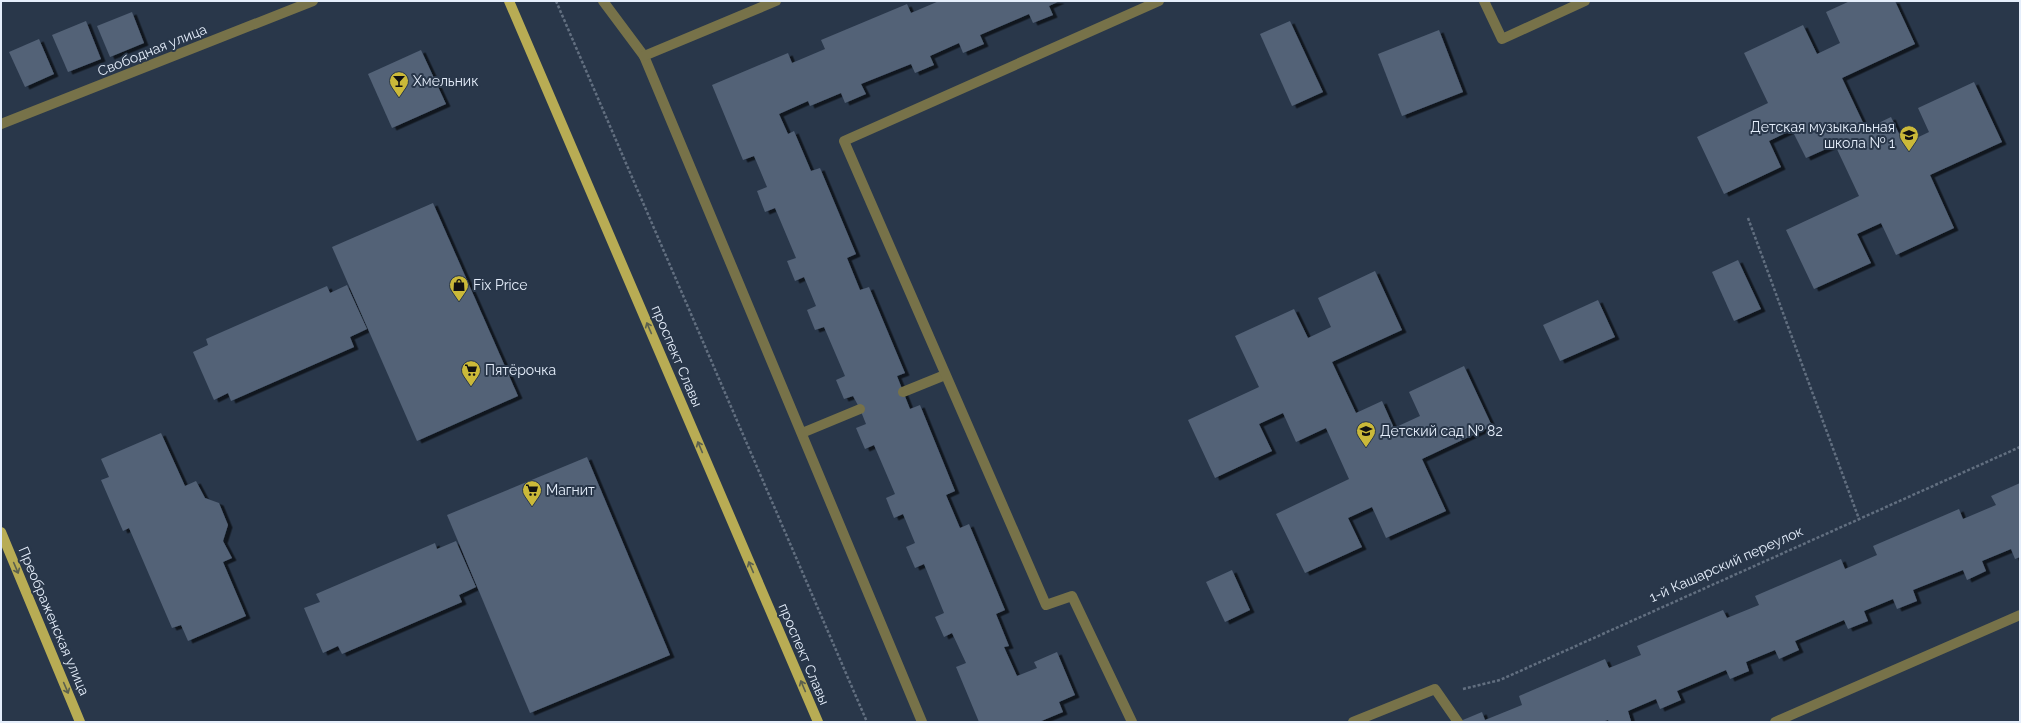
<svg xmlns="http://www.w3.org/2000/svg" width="2021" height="723" font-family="Raleway,sans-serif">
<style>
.building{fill:#536277;filter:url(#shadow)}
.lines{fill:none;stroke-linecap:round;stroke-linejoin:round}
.path{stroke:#626f80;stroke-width:2.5;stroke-dasharray:3 2;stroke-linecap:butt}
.service{stroke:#777249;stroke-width:10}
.minor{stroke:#777249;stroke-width:10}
.primary{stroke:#b8ac54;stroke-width:10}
.oneway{stroke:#5b604e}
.labels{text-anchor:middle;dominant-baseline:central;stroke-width:4;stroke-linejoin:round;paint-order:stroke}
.street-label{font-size:14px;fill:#e5eefb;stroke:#29374a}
.poi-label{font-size:14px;fill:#e5eefb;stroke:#29374a;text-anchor:start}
</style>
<defs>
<filter id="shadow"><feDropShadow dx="4.5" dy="2.5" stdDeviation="0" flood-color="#0009"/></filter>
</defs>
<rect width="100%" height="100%" fill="#29374a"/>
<!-- building -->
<g class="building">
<polygon points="939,1 1060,1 1049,6 1053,15 1033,23 1029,14 980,35 984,44 963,53 959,43 930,56 934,65 915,73 911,64 861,84 866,94 845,103 841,93 810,106 808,101 779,114 788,134 794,131 811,171 820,168 856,254 847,258 860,290 869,287 905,373 897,376 910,409 920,405 955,491 946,495 960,528 969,524 1005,610 996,614 1009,646 1004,647 1017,676 1037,668 1034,662 1057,652 1075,695 1059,702 1063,712 1039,722 979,722 956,667 966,663 952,633 944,637 935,617 944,613 924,564 915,568 906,547 915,543 903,514 894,518 886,498 895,494 874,445 865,449 856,428 866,424 860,409 853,396 844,399 836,380 845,376 824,327 815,330 807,310 816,306 804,277 795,281 787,261 796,258 775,208 765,212 757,191 767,187 754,156 743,160 712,85 788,53 792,63 825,49 821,40 907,4 911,13"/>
<polygon points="1850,1 1895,1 1915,44 1842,78 1866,129 1891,117 1904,144 1929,132 1918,108 1974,82 2002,142 1930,175 1954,228 1896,255 1881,223 1857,234 1871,263 1814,289 1786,230 1859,196 1835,145 1806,158 1792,130 1769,141 1781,167 1724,194 1697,137 1768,103 1744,53 1803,25 1817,54 1840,43 1826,12"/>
<polygon points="132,12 144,43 110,57 97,26"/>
<polygon points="86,21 101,59 68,72 52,35"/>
<polygon points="1290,21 1323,92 1292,106 1260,34"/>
<polygon points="1439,30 1463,92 1402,116 1378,54"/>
<polygon points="39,39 54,74 25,87 9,52"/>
<polygon points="421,50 446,104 392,128 368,74"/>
<polygon points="433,203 518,396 417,441 332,247"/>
<polygon points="1738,260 1761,309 1734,321 1712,272"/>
<polygon points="1375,271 1402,330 1332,362 1356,413 1382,401 1394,428 1420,416 1409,392 1464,366 1492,426 1422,459 1446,511 1386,538 1372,507 1348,518 1362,547 1305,573 1276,514 1349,479 1326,428 1296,442 1283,413 1259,424 1272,451 1215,478 1188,420 1259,387 1235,336 1294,309 1308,338 1331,327 1318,298"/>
<polygon points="347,285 367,329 350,337 354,347 231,401 228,393 214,400 193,352 208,345 206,339 327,286 330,293"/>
<polygon points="1598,300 1615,337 1560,361 1543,325"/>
<polygon points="161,433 185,486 196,481 205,498 219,503 228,525 223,541 232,558 223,562 246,616 188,641 181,625 172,628 129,528 123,531 101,480 109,477 101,459"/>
<polygon points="587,457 670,655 530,713 447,515"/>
<polygon points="2020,483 2020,557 2015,559 2011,549 1982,561 1986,571 1967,580 1963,570 1913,590 1917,601 1897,609 1893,599 1864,611 1868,621 1848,629 1844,620 1795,641 1799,650 1779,659 1775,650 1746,662 1749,671 1730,679 1726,670 1677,691 1681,700 1660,709 1656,699 1628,711 1631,721 1628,722 1609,722 1608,720 1602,722 1458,722 1482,712 1485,720 1522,705 1519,696 1605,659 1609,668 1641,655 1637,646 1723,610 1727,618 1759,605 1755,596 1841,559 1845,569 1877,555 1873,546 1959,509 1963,519 1996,505 1991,496"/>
<polygon points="456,541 476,587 459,595 462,602 342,654 338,646 323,653 304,608 320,602 316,594 435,543 437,549"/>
<polygon points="1232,570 1250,610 1225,622 1206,582"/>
</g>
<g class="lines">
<!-- path -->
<g class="path">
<polyline points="556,1 867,722"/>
<polyline points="1748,218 1859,519"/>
<polyline points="1463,689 1500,680 2020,447"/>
</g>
<!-- service -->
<g class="service">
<polyline points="603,1 644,56 922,722"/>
<polyline points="1484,1 1502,39 1585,1"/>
<polyline points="903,392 945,375"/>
<polyline points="802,433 860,409"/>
<polyline points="1132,722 1072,596 1046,605 844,141 1159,1"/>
<polyline points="1353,722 1435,689 1458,722"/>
<polyline points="1775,722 2020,615"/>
</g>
<!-- minor -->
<g class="minor">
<polyline points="644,56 776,1"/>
<polyline points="1,124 313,1"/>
</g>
<!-- primary -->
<g class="primary">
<polyline points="509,1 818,722"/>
<polyline points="1,532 80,722"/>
</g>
</g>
<!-- one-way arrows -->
<defs><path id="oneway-shaft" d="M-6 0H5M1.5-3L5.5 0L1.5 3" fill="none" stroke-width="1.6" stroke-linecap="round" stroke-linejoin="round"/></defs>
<g class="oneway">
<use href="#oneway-shaft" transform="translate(649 328) rotate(-113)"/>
<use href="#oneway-shaft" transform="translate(700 447) rotate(-113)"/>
<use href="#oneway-shaft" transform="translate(751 567) rotate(-113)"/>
<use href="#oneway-shaft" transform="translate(16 568) rotate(67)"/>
<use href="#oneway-shaft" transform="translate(803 686) rotate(-113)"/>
<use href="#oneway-shaft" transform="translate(66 688) rotate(67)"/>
</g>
<!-- icons -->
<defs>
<g id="bar-pin" transform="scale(1)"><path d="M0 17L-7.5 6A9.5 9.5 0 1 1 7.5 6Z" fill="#cbb939" stroke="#29374a"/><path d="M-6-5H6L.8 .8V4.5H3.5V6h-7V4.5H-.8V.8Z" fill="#111"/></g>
<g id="school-pin" transform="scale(1)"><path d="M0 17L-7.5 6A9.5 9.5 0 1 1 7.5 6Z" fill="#cbb939" stroke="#29374a"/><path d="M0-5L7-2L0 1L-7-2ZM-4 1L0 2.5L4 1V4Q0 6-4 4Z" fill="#111"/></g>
<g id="shop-pin" transform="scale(1)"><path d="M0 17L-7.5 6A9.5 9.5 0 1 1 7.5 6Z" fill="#cbb939" stroke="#29374a"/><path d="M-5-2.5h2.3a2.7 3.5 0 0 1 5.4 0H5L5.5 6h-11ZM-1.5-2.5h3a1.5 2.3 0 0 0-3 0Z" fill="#111"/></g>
<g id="supermarket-pin" transform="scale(1)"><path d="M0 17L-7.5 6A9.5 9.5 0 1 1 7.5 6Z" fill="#cbb939" stroke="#29374a"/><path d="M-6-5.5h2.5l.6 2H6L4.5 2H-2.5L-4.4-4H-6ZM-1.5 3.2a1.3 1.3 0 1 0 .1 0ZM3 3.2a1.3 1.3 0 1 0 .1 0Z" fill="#111"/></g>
</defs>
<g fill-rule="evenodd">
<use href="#bar-pin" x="399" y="81"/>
<use href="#school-pin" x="1909" y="135"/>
<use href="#shop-pin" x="459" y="285"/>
<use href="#supermarket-pin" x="471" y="370"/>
<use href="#school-pin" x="1366" y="431"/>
<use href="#supermarket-pin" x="532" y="490"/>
</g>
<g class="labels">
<!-- street labels -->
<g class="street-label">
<text transform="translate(152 50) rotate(-22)">Свободная улица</text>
<text transform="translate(677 356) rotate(67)">проспект Славы</text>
<text transform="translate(1726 564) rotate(-24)">1-й Кашарский переулок</text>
<text transform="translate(54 621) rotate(67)">Преображенская улица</text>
<text transform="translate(804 654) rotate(67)">проспект Славы</text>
</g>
<!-- poi labels -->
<g class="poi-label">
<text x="413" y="81">Хмельник</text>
<text x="1895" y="127" text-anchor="end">Детская музыкальная<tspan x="1895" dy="16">школа № 1</tspan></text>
<text x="473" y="285">Fix Price</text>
<text x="485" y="370">Пятёрочка</text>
<text x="1380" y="431">Детский сад № 82</text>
<text x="546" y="490">Магнит</text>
</g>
</g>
<!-- border -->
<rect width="2021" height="723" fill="none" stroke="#e5eefb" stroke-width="4"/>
</svg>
